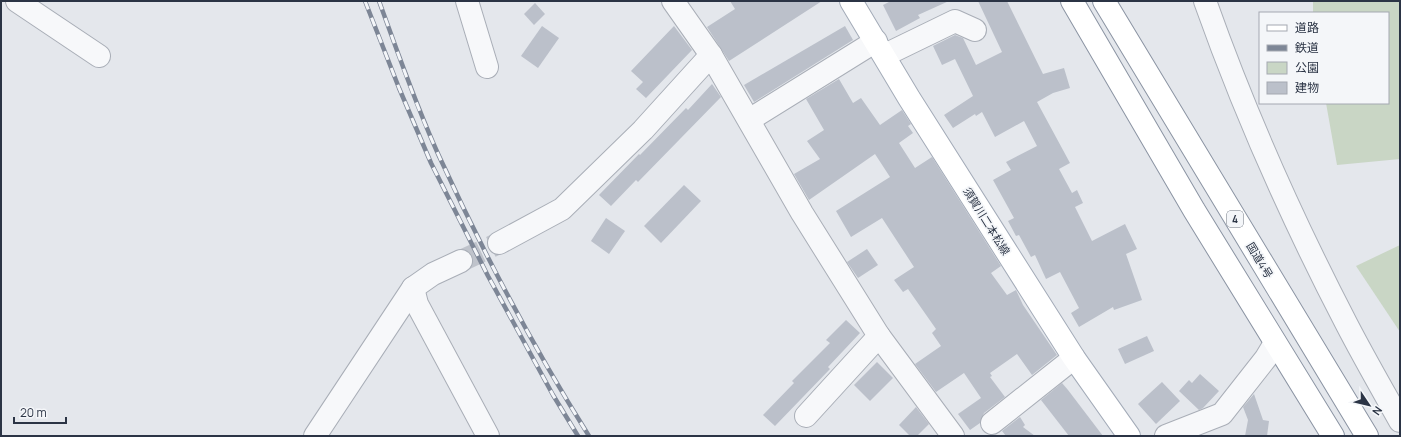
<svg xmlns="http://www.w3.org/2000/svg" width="1401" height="437" font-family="Manrope,'Noto Sans JP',sans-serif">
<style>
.green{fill:#c9d6c5}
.building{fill:#bbc0ca}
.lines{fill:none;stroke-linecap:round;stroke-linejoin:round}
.minor-tunnel{stroke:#bfc3cb;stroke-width:22;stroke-dasharray:22 11;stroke-linecap:butt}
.minor-casing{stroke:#a9aeb7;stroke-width:24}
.major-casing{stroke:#a3abb8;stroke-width:24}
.highway-casing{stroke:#8b94a3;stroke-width:24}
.minor{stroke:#f7f8fa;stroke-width:22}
.major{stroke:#fff;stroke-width:22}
.highway{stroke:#fff;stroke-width:22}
.rail-casing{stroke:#7d8696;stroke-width:4.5}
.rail{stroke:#f4f6f9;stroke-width:3;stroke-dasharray:9;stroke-linecap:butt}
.labels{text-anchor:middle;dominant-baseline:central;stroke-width:3.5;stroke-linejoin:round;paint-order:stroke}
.shield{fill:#f4f6f9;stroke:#676e7b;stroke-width:1}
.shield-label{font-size:10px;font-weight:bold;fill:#2b3445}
.street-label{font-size:11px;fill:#2b3445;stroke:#f4f6f9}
</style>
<rect width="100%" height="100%" fill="#e4e7ec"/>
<!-- green -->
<g class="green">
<polygon points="1313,1 1400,1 1400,159 1337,165 1326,103 1388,103 1388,13 1313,13"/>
<polygon points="1400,245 1400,332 1356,266"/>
</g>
<!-- building -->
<g class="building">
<polygon points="730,1 822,1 729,61 707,27 735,9"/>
<polygon points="891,1 949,1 918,15 920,18 896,31 883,5"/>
<polygon points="978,1 1007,1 1043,74 1064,68 1070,88 1053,93 1037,102 1070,163 1059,169 1072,193 1077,190 1083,203 1075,207 1092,241 1125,224 1137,249 1126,254 1142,300 1114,310 1113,307 1079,327 1071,313 1079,308 1060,272 1046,279 1035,255 1031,257 1019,235 1016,236 1008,221 1014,218 993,180 1011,170 1006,162 1037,146 1024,121 995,137 982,112 976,116 975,114 953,128 944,115 973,96 955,59 942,65 933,46 955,35 963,38 976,65 1002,52"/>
<polygon points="535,3 545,14 534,25 524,14"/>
<polygon points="542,26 559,38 538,68 521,56"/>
<polygon points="674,26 692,50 646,98 636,89 643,82 631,71"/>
<polygon points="845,26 853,40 754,102 744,85"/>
<polygon points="839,79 853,103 861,98 880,125 902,110 911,124 908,126 913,133 899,143 915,168 932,157 1001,266 991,273 1007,295 1016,290 1023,305 1057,355 1032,375 1017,354 990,373 992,376 990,377 1005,397 984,413 980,423 970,430 958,414 981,398 964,373 936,392 915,364 941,346 932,333 936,329 908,289 903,292 894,280 914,267 882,218 851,237 836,211 890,177 875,154 809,200 794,174 820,159 807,141 824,130 806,99"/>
<polygon points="712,84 721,97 638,182 636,180 611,206 599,195 639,154 640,155 686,108 688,110"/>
<polygon points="684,185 701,201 661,243 644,226"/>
<polygon points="606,218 625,231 609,254 591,241"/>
<polygon points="867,249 878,265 858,278 847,262"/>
<polygon points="846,320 860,333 828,367 830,369 775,426 763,415 794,383 792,381 830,343 826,340"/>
<polygon points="1147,336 1154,351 1125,364 1118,349"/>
<polygon points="877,362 893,378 870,401 854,385"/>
<polygon points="1200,374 1219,391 1203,408 1199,410 1179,391 1189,380 1192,383"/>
<polygon points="1162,382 1180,401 1156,424 1138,404"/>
<polygon points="1062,383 1068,390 1103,436 1069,436 1041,400"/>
<polygon points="1254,394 1263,420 1269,421 1267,436 1245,436 1248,420 1243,407"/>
<polygon points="916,407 929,424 917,436 910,436 899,425"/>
<polygon points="1020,417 1025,425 1023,427 1035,436 1006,436 1002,431"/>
</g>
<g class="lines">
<!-- minor-tunnel -->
<polyline class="minor-tunnel" points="461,261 499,243"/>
<!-- minor casing -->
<g class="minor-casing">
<g id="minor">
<polyline points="17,1 99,56"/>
<polyline points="467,1 487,67"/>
<polyline points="673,1 711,55 802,213 879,336 953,436"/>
<path d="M 1205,1 C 1244,111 1292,219 1346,323 C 1363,356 1382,389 1400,421"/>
<polyline points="885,55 955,21 975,30"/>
<polyline points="749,120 876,41"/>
<polyline points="499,243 562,209 643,130 711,55"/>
<polyline points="413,288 417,304 488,436"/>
<polyline points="806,416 879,336"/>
<polyline points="992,423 1074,358"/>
<polyline points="315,436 413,288 433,274 461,261"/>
<polyline points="1166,436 1222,414 1266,358 1275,343"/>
</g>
</g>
<!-- major casing -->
<g class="major-casing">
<polyline id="major" points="851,1 909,98 1074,358 1129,436"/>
</g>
<!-- highway casing -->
<g class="highway-casing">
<g id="highway">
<polyline points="1072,1 1194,210 1333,436"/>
<polyline points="1104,1 1367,436"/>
</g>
</g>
<!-- minor -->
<use href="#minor" class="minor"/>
<!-- major -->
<use href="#major" class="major"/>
<!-- highway -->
<use href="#highway" class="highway"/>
<!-- rail casing -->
<g class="rail-casing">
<g id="rail">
<polyline points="365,1 399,88 431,163 488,276 553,395 578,436"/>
<path d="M 379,1 C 398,53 416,106 439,156 C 483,252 533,347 589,436"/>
</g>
</g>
<!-- rail -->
<use href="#rail" class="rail"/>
</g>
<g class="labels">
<!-- shield labels -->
<rect class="shield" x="1227" y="211" width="16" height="16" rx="3"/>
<g class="shield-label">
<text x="1235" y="219">4</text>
</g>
<!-- street labels -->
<g class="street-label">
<text transform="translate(987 221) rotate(58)">須賀川二本松線</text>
<text transform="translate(1260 260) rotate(59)">国道4号</text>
</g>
</g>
<!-- border -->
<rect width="1401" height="437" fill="none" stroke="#2b3445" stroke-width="4"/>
<!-- legend -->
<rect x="1259" y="12" width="130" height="92" fill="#f4f6f9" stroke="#a4a8b1"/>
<rect x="1267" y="25" width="20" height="6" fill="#ffffff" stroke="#a4a8b1"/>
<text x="1295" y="32" font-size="12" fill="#2b3445">道路</text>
<rect x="1267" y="45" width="20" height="6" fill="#7d8696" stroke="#a4a8b1"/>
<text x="1295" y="52" font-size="12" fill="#2b3445">鉄道</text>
<rect x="1267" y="62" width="20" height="12" fill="#c9d6c5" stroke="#a4a8b1"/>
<text x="1295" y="72" font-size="12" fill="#2b3445">公園</text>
<rect x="1267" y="82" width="20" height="12" fill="#bbc0ca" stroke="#a4a8b1"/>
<text x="1295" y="92" font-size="12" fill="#2b3445">建物</text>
<!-- north arrow -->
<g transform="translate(1369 405) rotate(125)" stroke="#f4f6f9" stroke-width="3" paint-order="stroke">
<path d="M0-3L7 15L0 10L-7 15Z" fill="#2b3445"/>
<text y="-6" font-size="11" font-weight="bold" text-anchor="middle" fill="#2b3445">N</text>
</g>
<!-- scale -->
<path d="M14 417v6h52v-6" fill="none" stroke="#2b3445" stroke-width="2"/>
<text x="20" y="417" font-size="12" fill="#2b3445" stroke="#f4f6f9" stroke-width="3" paint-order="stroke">20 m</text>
</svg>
